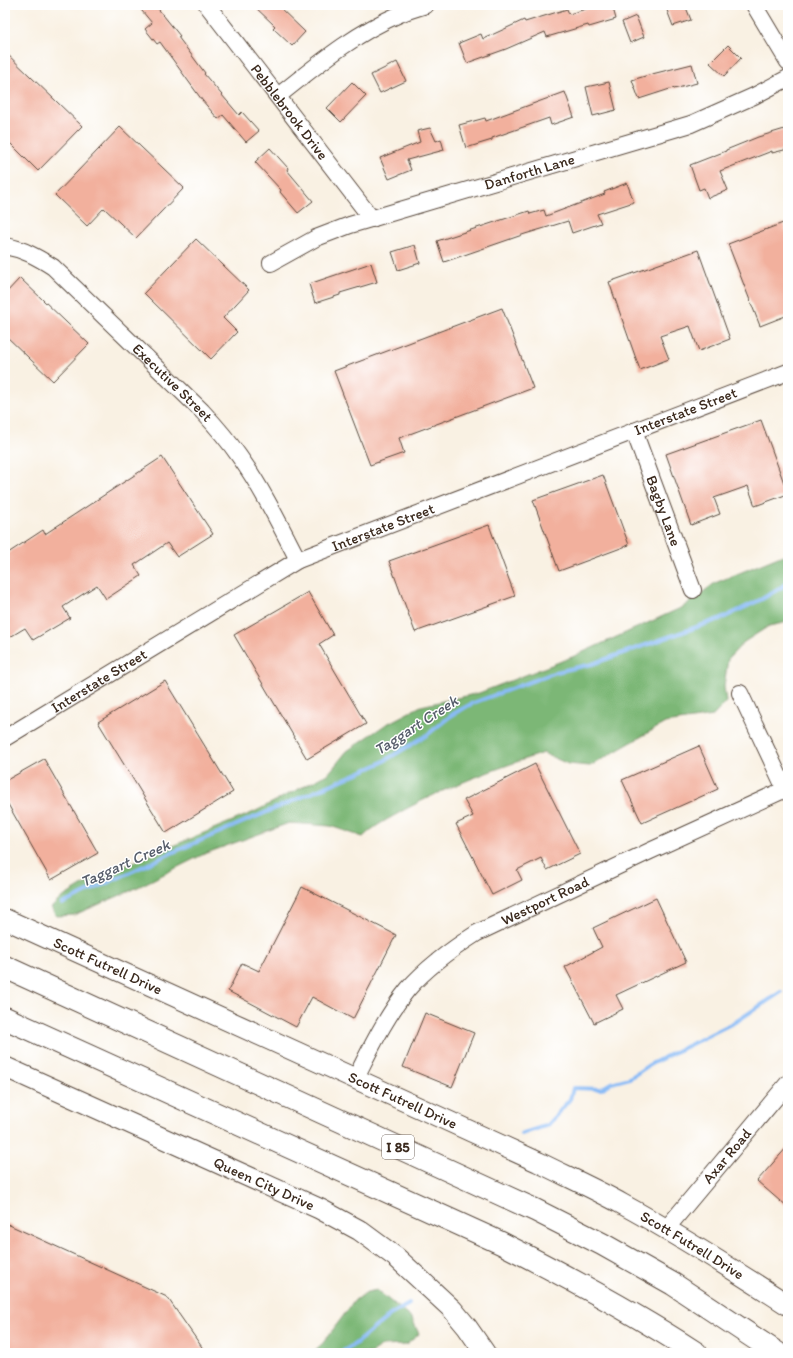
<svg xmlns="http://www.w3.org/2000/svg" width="793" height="1358" font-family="Itim,sans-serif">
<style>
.forest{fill:#7cb776;stroke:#5c704a}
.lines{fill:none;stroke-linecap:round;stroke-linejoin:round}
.stream{stroke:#89bbf6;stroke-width:4}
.building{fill:#f2b09d}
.minor-casing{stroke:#58483c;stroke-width:18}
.tertiary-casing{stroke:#58483c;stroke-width:22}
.motorway-casing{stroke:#58483c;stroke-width:24}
.minor{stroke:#fff;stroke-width:16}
.tertiary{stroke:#fff;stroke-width:20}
.motorway{stroke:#fff;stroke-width:22}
.labels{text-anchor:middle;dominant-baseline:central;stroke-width:3;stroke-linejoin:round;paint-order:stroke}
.shield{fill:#fff;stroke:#766a62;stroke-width:1}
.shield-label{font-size:14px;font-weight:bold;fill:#3b2a1e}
.street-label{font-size:15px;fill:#3b2a1e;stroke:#fff}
.water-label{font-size:16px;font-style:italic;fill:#565d6a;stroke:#fff}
</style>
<rect width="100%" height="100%" fill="#fff"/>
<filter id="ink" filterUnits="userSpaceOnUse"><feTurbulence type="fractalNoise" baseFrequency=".025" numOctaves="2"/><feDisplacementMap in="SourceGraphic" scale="8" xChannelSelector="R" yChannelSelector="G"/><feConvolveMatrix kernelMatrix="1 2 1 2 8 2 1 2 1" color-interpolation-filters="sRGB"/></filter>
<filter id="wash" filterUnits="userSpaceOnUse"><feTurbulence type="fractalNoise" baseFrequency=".012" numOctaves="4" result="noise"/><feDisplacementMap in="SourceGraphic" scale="16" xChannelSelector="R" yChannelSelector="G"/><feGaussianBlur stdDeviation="0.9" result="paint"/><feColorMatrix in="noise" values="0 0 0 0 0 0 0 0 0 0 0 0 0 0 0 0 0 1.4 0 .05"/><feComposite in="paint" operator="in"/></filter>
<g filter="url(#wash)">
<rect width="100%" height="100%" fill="#f9f1e3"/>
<!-- forest -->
<g class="forest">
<path d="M 788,553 L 788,622 L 769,626 L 744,642 L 728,659 L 724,686 L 726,702 L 713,716 L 665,723 L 590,766 L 568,764 L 543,753 C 495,769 448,786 404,810 C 389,819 375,825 363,837 L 330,826 L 289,823 L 204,854 L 130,891 L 74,915 L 56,916 L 51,908 L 60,899 L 93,879 L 254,812 L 328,774 L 347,751 L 385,725 L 421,706 L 479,693 L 572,657 L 683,607 L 715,583 Z"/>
<polygon points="377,1290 412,1319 419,1334 406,1345 382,1346 371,1353 312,1353 323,1343 355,1300 367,1292"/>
</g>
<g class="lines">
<!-- stream -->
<g class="stream">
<polyline points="62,904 176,851 379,764 427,735 453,714 473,703 556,672 592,664 725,617 762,599 788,583"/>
<polyline points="521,1134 548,1125 570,1099 573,1088 601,1089 611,1083 630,1078 649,1065 737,1021 781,992"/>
<polyline points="340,1353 355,1344 390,1315 409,1304"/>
</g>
</g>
<g id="blocks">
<!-- building -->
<g class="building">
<polygon points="137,5 155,5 180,36 178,37 205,73 204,74 239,115 242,112 259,131 246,142 223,115 218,119 202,100 160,42 157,44 145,29 152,23"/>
<polygon points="253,5 277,5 305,32 292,46 273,28 275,26"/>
<polygon points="599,5 612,5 616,19 589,27 588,25 547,37 545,32 506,49 467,63 459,43 481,34 483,39 524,20 525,22 567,9 569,14"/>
<polygon points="665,5 685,5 691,20 673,26"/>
<polygon points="636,16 644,37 630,43 622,22"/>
<polygon points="728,45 741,58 724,76 710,63"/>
<polygon points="5,52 82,126 38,171 5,138"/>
<polygon points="397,62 406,81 380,93 371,75"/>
<polygon points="692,64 697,83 674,89 673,88 639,99 632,80 652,74"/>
<polygon points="352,82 366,96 341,122 327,108"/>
<polygon points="609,82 616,110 593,116 586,87"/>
<polygon points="565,92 574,117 551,125 549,118 492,138 492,140 466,148 459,125 485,118 486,121"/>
<polygon points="120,127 184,188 136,238 104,208 87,226 55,195"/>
<polygon points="430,128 436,141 441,139 444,150 407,160 411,170 389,179 380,158 420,142 417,131"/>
<polygon points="788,128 788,149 772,153 772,151 720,171 728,190 708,198 704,188 699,190 690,165 726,151 726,150 758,137"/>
<polygon points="270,148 288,168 287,170 313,201 298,213 280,192 281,190 255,162"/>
<polygon points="627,183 634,202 597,214 601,223 572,233 568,221 525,234 444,262 437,241 529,211 530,214 544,210 546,216 605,194 604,192"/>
<polygon points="783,223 788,235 788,315 760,326 728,244"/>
<polygon points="196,239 249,290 223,318 237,332 211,359 144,293"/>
<polygon points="415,245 420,263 398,270 392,252"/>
<polygon points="698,250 730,339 699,351 690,326 660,336 669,359 640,370 609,282"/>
<polygon points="371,263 377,282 340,293 340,295 315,303 309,284"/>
<polygon points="20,278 89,344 53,381 5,335 5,294"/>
<polygon points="502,308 533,388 399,438 404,453 370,465 334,371"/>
<polygon points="761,420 788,494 755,506 748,486 714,498 720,514 691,525 666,454"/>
<polygon points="162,457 213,534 177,557 167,543 134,565 141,576 106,599 97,585 63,607 70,618 33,640 25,628 5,640 5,555 43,530 45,534"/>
<polygon points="603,475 629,545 559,571 533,500"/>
<polygon points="489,525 515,596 415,632 389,561"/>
<polygon points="308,592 333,635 319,644 366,724 307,759 234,635"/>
<polygon points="165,681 233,792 166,833 98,722"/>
<polygon points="699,746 718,789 642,823 622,780"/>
<polygon points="44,759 98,853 51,880 5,799 5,781"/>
<polygon points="535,764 580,854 547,870 541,858 517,870 522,880 492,895 456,824 473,816 464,800"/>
<polygon points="302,887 396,935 353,1019 312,997 296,1027 228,991 242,963 259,971"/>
<polygon points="656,898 686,962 616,995 623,1009 594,1023 565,967 602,947 593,928"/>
<polygon points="425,1013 474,1033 452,1087 403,1067"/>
<polygon points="788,1146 788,1208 757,1181"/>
<polygon points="5,1223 167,1297 206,1353 5,1353"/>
</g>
</g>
</g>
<g filter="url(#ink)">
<use href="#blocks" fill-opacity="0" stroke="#58483c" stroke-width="1"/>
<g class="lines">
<!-- minor casing -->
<g class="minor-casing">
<g id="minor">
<path id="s1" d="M 207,5 L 372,219"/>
<polyline points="754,5 788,62"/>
<path d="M 278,96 C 316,66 355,33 400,14 C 408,10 417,8 426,5"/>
<path id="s2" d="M 5,246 C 23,249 37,257 53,267 L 202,411 C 215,425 228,440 239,456 C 262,488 280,525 298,560"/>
<path id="s3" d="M 271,263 L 316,238 L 350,225 L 691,124 L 754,96 L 788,78"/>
<path id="s4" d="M 634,431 L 693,590"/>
<polyline points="740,693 785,789"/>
<path id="s5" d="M 5,738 L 298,560 L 788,372"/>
<path id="s6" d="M 355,1079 C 371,1048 386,1016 408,989 C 428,966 452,949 477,933 L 650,851 L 788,788"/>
<path id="s7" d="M 666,1229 L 788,1083"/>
</g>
</g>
<!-- tertiary casing -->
<g class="tertiary-casing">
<g id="tertiary">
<path id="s8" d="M 5,919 L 538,1162 C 566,1176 595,1189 622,1204 C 679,1235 734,1270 788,1305"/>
<path id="s9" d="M 5,1067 L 320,1209 L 359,1230 L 397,1258 L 452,1309 L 467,1327 L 485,1353"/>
</g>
</g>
<!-- motorway casing -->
<g class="motorway-casing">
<g id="motorway">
<polyline points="5,967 535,1210 602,1244 673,1284 777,1353"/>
<path d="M 5,1018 L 501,1243 C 568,1277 633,1312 696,1353"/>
</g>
</g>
<!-- minor -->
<use href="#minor" class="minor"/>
<!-- tertiary -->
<use href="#tertiary" class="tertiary"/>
<!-- motorway -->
<use href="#motorway" class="motorway"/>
</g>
</g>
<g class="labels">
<!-- shield labels -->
<rect class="shield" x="382" y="1135" width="32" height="24" rx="3"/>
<g class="shield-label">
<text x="398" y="1147">I 85</text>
</g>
<!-- street labels -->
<g class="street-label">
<text stroke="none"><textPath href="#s1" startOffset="135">Pebblebrook Drive</textPath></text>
<text stroke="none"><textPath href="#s3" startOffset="275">Danforth Lane</textPath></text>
<text stroke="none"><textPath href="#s2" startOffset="219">Executive Street</textPath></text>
<text stroke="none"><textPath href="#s5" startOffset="758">Interstate Street</textPath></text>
<text stroke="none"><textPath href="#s4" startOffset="85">Bagby Lane</textPath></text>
<text stroke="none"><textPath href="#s5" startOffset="434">Interstate Street</textPath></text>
<text stroke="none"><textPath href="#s5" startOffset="110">Interstate Street</textPath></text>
<text stroke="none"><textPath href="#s6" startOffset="269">Westport Road</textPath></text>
<text stroke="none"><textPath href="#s8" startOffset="113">Scott Futrell Drive</textPath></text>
<text stroke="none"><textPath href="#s8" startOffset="437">Scott Futrell Drive</textPath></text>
<text stroke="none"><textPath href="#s7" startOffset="95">Axar Road</textPath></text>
<text stroke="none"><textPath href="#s9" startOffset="284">Queen City Drive</textPath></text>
<text stroke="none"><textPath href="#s8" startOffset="761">Scott Futrell Drive</textPath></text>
</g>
<!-- water labels -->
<g class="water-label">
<text transform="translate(416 725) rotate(-33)">Taggart Creek</text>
<text transform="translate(125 863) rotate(-24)">Taggart Creek</text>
</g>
</g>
<!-- margin -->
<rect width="793" height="1358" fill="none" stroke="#fff" stroke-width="20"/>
</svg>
